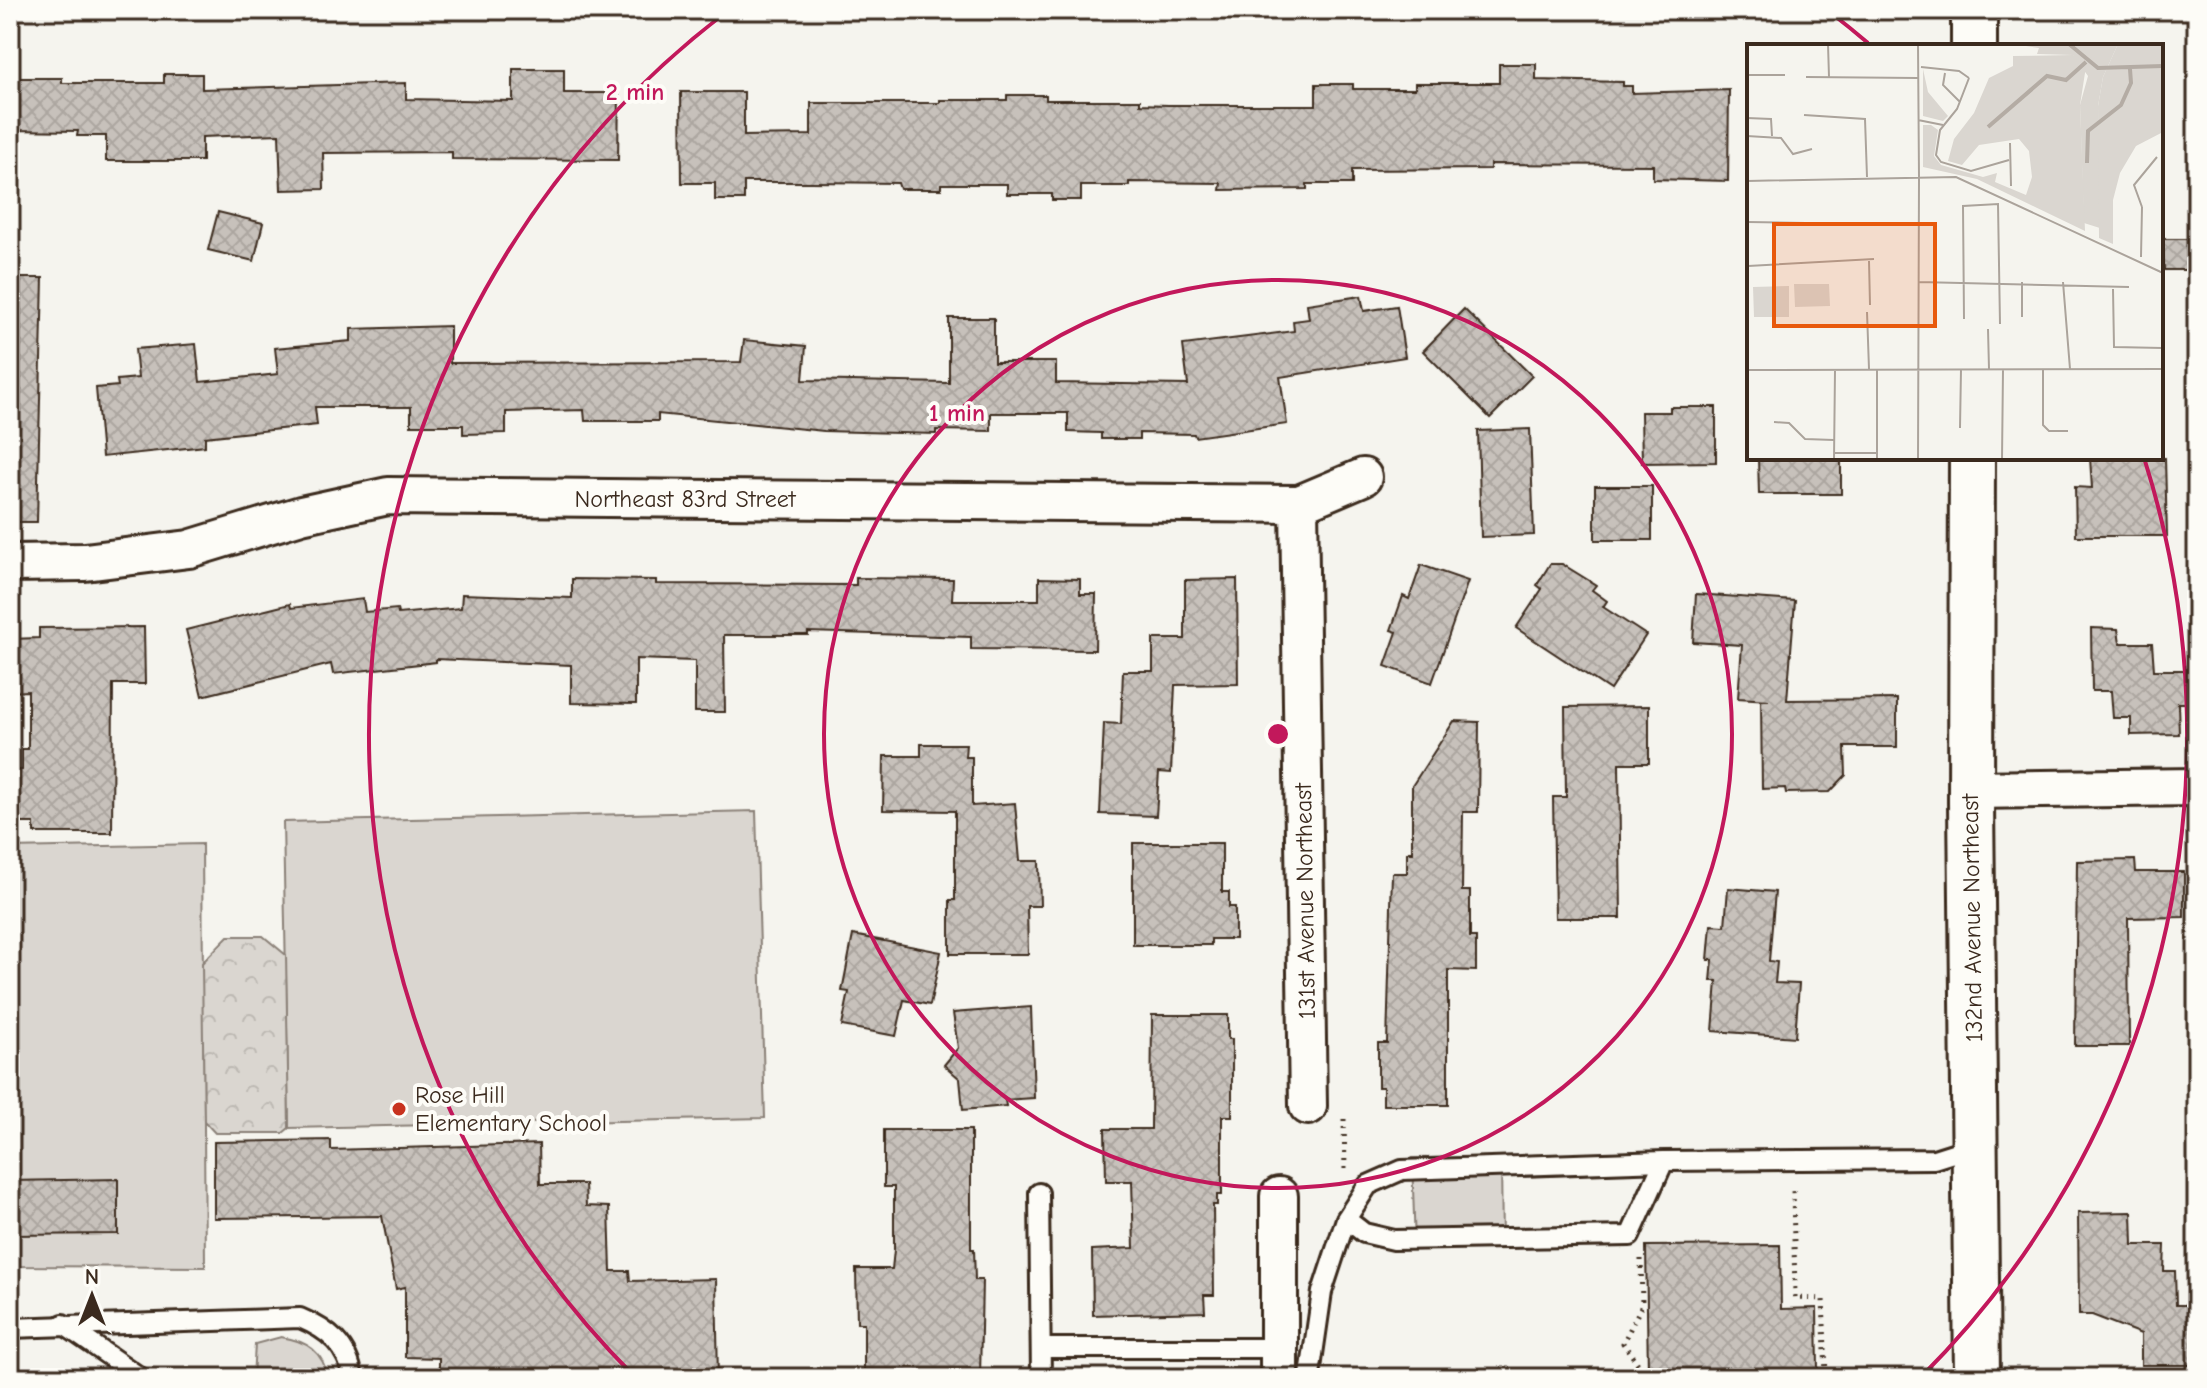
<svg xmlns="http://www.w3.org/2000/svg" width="2207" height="1388" font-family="'Comic Neue',sans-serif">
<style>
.grass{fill:#dad6d0;stroke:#8a8077;stroke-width:2}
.park{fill:url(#park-crowns);stroke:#8a8077;stroke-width:2}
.building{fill:url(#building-cross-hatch);stroke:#3b2a1e;stroke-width:2}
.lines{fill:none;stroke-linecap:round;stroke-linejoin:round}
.lane-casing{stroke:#3b2a1e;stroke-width:24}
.street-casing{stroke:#3b2a1e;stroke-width:42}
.secondary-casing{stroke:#3b2a1e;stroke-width:50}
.path{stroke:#3b2a1e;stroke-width:5;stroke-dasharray:2 6;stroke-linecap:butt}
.lane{stroke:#fdfcf7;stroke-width:18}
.street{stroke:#fdfcf7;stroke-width:36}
.secondary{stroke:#fdfcf7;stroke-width:44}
.ring{fill:none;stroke:#c2185b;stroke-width:4}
.poi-dot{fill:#c8321e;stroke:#fdfcf7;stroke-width:3}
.labels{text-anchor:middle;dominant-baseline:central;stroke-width:8;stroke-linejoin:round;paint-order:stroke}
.street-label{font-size:24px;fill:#3b2a1e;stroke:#fdfcf7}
.poi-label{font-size:24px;fill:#3b2a1e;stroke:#fdfcf7;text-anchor:start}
.inset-river{fill:none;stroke:#b4aca4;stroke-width:4}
.inset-road{fill:none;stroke:#aba39b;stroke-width:2}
.view{fill:#e8590c;fill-opacity:0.15;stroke:#e8590c;stroke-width:4}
.inset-edge{fill:none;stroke:#3b2a1e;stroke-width:4}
.centre{fill:#c2185b;stroke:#fdfcf7;stroke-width:4}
.ring-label{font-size:24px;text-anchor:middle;font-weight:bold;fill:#c2185b;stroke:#fdfcf7;stroke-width:8;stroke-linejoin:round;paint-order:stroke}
</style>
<defs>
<pattern id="park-crowns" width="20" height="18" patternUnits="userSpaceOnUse" patternTransform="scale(2)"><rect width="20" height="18" fill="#dad6d0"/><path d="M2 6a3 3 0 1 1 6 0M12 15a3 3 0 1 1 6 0" fill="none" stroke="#bcb8b2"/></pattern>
<pattern id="building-cross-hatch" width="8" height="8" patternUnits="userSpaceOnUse" patternTransform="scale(2)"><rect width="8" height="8" fill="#c7c1bb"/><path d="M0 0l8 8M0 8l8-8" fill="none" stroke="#aca6a0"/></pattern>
</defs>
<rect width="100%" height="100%" fill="#f5f4ee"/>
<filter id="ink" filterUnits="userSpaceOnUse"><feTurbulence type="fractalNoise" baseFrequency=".0125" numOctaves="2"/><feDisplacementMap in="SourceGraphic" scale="16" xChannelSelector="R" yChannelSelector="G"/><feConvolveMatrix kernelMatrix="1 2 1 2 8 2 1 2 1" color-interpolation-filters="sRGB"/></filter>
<g filter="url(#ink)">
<!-- grass -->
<g class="grass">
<polygon points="756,811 765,1118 289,1128 283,822"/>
<polygon points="202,844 205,1267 10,1266 10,848"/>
<polygon points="1501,1157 1502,1246 1415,1246 1412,1158"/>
<path d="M 281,1337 C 307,1341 323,1351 328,1378 L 253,1378 L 255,1344 Z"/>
</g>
<!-- park -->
<polygon class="park" points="228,936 263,936 286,955 289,1128 283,1133 215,1133 204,1121 202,963"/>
<!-- building -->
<g class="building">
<polygon points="1499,64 1536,64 1536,80 1623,82 1623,86 1632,86 1632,93 1729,90 1728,181 1653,179 1653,165 1490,164 1490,169 1352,170 1352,184 1307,184 1307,189 1220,190 1221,183 1129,182 1129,186 1081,186 1081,200 1052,200 1052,194 1007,194 1007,184 941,184 941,189 900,189 898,183 811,182 744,182 744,200 715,200 715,183 682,183 681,92 744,92 744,136 811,135 811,103 940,103 940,100 1007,100 1007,95 1046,95 1046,100 1140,100 1140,104 1168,105 1316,105 1316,84 1353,84 1353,89 1415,89 1415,83 1499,83"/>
<polygon points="513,69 564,69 564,93 619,93 618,160 452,159 452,152 323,153 324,189 281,190 279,134 202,137 202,161 106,161 106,136 77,136 78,131 10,130 10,78 62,78 62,83 164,83 164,74 202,74 202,89 406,83 406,99 513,101"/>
<polygon points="218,212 263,223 254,261 208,250"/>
<polygon points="2163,239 2197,239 2197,270 2164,270"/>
<polygon points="10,278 43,278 37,522 10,522"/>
<polygon points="1361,296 1364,311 1397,306 1405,357 1280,377 1287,424 1195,437 1194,434 1139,433 1139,439 1101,439 1101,433 1068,432 1068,413 991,413 991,431 936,430 936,434 824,431 658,414 658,421 585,421 584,410 506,412 506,433 463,434 463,425 411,425 411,407 315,407 317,425 205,437 205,446 102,457 96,388 118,386 117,380 138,378 135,349 196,344 200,382 278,374 275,348 351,341 351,329 450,326 450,363 741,362 744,340 806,346 803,380 949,383 949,318 994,318 994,362 1056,362 1056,383 1188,385 1183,345 1294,331 1293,321 1309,319 1307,304"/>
<polygon points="1464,309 1532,376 1490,418 1423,351"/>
<polygon points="1670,407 1716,407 1716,462 1642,463 1641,412 1670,412"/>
<polygon points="1530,429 1534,535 1481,537 1478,431"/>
<polygon points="1758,458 1841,458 1841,494 1759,494"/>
<polygon points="2090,458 2165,458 2167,536 2076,536 2075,487 2092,488"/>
<rect x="1595" y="486" width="57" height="54"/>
<polygon points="1550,564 1562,564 1596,585 1592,590 1607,601 1603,607 1646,635 1610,690 1516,628 1542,589 1537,585"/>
<polygon points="1421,565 1468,581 1432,683 1385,666 1397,632 1391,630 1403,596 1409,599"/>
<polygon points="856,578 953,579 952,600 1039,600 1039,578 1080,579 1080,594 1096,594 1095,650 971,649 971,637 808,632 808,635 724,635 725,712 695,712 695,661 636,659 636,704 571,703 571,665 436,659 436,662 333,674 331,664 202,696 186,630 290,604 291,608 363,599 365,612 397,609 398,614 461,608 462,594 572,598 572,579 656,580 656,584 856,585"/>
<polygon points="1237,579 1238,684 1175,685 1171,773 1159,772 1156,816 1100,814 1104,723 1121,724 1123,671 1153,671 1153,639 1185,639 1185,580"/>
<polygon points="1696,594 1795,601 1787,700 1897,699 1897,747 1845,747 1846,775 1830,792 1786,793 1785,788 1762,789 1761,700 1769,700 1738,698 1742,645 1693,642"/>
<polygon points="144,627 145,684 113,684 112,833 34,833 34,823 15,823 15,770 22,770 22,749 28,749 28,691 10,692 10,639 39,638 39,628"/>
<polygon points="2091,628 2118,629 2120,643 2152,643 2154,670 2191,670 2193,703 2178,703 2179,734 2131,735 2131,718 2113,718 2111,691 2092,691"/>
<polygon points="1649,706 1649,763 1619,763 1621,918 1555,918 1553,797 1566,797 1565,707"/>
<polygon points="1454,721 1479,722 1478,812 1463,812 1462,891 1470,891 1470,937 1476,937 1476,971 1448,970 1448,1105 1383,1105 1383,1087 1378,1087 1378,1043 1387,1043 1392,873 1407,873 1407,852 1412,852 1412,786"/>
<polygon points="921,744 966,744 965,757 972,757 972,806 1015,803 1020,861 1039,861 1040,906 1027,906 1028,954 950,954 950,900 955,900 955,811 883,810 884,756 921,756"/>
<polygon points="1133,843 1222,843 1222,892 1229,892 1229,907 1235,907 1235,939 1211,939 1211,945 1133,945"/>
<polygon points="2135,860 2136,872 2184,872 2184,917 2128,918 2129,1046 2075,1046 2077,861"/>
<polygon points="1728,888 1775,892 1769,961 1777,962 1775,983 1799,984 1795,1037 1713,1031 1717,981 1711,981 1713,960 1708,960 1711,925 1725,926"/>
<polygon points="853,935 941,952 930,1005 904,1000 896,1036 842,1026 849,992 842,991"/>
<polygon points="1031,1007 1034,1098 1005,1100 1006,1106 963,1110 960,1079 944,1065 958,1048 953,1013"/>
<polygon points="1152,1015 1228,1015 1228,1039 1232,1039 1232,1116 1222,1116 1222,1195 1217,1195 1217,1205 1213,1205 1214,1295 1204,1295 1205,1312 1093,1315 1092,1250 1134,1248 1132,1181 1106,1181 1105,1129 1151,1129"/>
<polygon points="884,1130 971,1130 971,1249 974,1249 975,1280 982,1280 980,1378 864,1378 864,1323 857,1323 856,1269 892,1269 894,1250 894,1187 884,1187"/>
<polygon points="331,1140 331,1150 539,1144 540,1184 585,1184 586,1206 609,1207 611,1271 629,1271 630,1281 716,1279 718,1378 439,1378 439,1358 405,1357 405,1287 396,1289 382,1216 214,1218 214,1142"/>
<polygon points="118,1179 118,1234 10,1235 10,1181"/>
<polygon points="2132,1212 2133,1245 2165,1245 2164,1271 2175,1271 2176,1305 2197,1305 2197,1365 2141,1365 2141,1334 2092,1315 2079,1315 2078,1213"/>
<polygon points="1780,1245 1781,1309 1817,1308 1818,1371 1648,1373 1646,1246"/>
</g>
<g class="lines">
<!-- lane casing -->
<g class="lane-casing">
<g id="lane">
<polyline points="1664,1161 1630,1236 1394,1240 1364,1233 1346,1219 1368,1185 1402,1170 1664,1161 1934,1159 1975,1146"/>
<polyline points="1039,1193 1041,1378"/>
<polyline points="63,1324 141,1378"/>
<path d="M 10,1328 L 300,1318 C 329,1330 348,1346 353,1378"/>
<polyline points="1041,1348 1279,1348"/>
<polyline points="1310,1375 1322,1292 1346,1219"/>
</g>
</g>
<!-- street casing -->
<g class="street-casing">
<g id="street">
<polyline points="1299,504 1308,1106"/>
<polyline points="10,563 85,562 189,549 301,515 388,496 1299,504 1363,477"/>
<polyline points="1971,790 2197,787"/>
<polyline points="1279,1196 1279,1378"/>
</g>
</g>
<!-- secondary casing -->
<g class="secondary-casing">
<g id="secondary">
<polyline points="1974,46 1974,10"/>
<polyline points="1972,458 1971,803 1977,1378"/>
</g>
</g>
<!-- path -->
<g class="path">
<polyline points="1344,1119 1345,1169"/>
<polyline points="1641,1259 1642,1305 1623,1343 1648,1378"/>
<polyline points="1732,1378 1826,1376 1823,1299 1795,1298 1793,1188"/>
</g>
<!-- lane -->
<use href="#lane" class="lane"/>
<!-- street -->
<use href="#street" class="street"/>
<!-- secondary -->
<use href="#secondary" class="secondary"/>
</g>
</g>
<!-- distance rings -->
<g class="ring">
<circle cx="1278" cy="734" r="454"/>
<path d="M635 1377A909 909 0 0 1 725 13M1831 13A909 909 0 0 1 1868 43M2145 461A909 909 0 0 1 1921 1377"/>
</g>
<!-- markers -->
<circle class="poi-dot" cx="399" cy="1109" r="8"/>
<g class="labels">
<!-- street labels -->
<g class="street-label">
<text x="685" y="499">Northeast 83rd Street</text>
<text transform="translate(1305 901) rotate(-91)">131st Avenue Northeast</text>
<text transform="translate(1972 918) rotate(-91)">132nd Avenue Northeast</text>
</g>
<!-- poi labels -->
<g class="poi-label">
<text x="415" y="1095">Rose Hill<tspan x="415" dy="28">Elementary School</tspan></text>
</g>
</g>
<!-- overview -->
<g transform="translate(1747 44)">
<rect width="416" height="416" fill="#f5f4ee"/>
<path d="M 266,0 L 371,0 L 356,33 L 351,62 L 356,185 L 337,179 L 333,61 L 341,32 L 326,11 L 290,10 L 292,4 ZM 47,240 L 82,240 L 83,262 L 48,263 ZM 42,242 L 42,273 L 7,273 L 6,243 Z" fill="#dad6d0"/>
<path d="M 371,0 L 416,0 L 416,88 L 389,102 L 373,129 L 366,156 L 366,200 L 352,194 L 351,62 L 356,33 ZM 326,11 L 340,16 L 333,61 L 338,187 L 230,135 L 176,123 L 176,81 L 184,81 L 191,86 L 187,112 L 194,121 L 236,133 L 250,129 L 248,138 L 279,151 L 285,133 L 282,107 L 272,95 L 232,101 L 215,121 L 201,117 L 207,95 L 227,69 L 242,34 L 266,22 L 266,12 ZM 176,25 L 181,48 L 201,72 L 196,77 L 176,72 Z" fill="#dad6d0"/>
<path class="inset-river" d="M 322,0 L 351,24 L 416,22M 241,83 L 300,32 L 319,36 L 339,18M 340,119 L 341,87 L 374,61 L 384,39 L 383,25"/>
<path class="inset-road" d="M 81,0 L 82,33M 171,0 L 172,134M 174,23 L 212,27 L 222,34M 198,29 L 196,41 L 213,58M 0,31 L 38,31M 59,33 L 171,34M 222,34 L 210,65 L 193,86 L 189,111 L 194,118 L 224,127 L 262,116M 57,71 L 118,75 L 120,133M 0,74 L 24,75 L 25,92M 171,76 L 196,81M 0,92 L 34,94 L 46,110 L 65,105M 263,99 L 264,142M 0,137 L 209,133 L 416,229M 395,163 L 387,141 L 410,113M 0,178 L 171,181M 0,185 L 0,388M 394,213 L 395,163M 122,217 L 123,261M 1,222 L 127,215M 172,238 L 382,243M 275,238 L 275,273M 316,238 L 323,325M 366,245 L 367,303 L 416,304M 415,257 L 416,317M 120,268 L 122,325M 217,275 L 216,162 L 251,160 L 253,280M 241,285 L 242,325M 296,325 L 296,381 L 302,387 L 321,387M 0,326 L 416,325M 27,378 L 42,379 L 58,395 L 87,396M 213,384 L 214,325M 87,409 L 129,409M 87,416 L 88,326M 130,416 L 130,325M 171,416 L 172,134M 255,416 L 256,325"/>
<path class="view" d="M 27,180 L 188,180 L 188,282 L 27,282 Z"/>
<rect width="416" height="416" class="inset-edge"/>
</g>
<circle cx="1278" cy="734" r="12" class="centre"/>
<g class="ring-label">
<text x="635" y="100">2 min</text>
<text x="957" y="421">1 min</text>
</g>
<!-- margin -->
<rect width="2207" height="1388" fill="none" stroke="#fdfcf7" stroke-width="40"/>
<rect x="20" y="20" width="2167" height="1348" fill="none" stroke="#3b2a1e" stroke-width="3" filter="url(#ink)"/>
<!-- north arrow -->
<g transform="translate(92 1296)" stroke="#fdfcf7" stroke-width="6" paint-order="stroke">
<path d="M0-6L14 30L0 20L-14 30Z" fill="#3b2a1e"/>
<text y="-12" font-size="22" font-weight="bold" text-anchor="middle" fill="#3b2a1e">N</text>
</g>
</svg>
